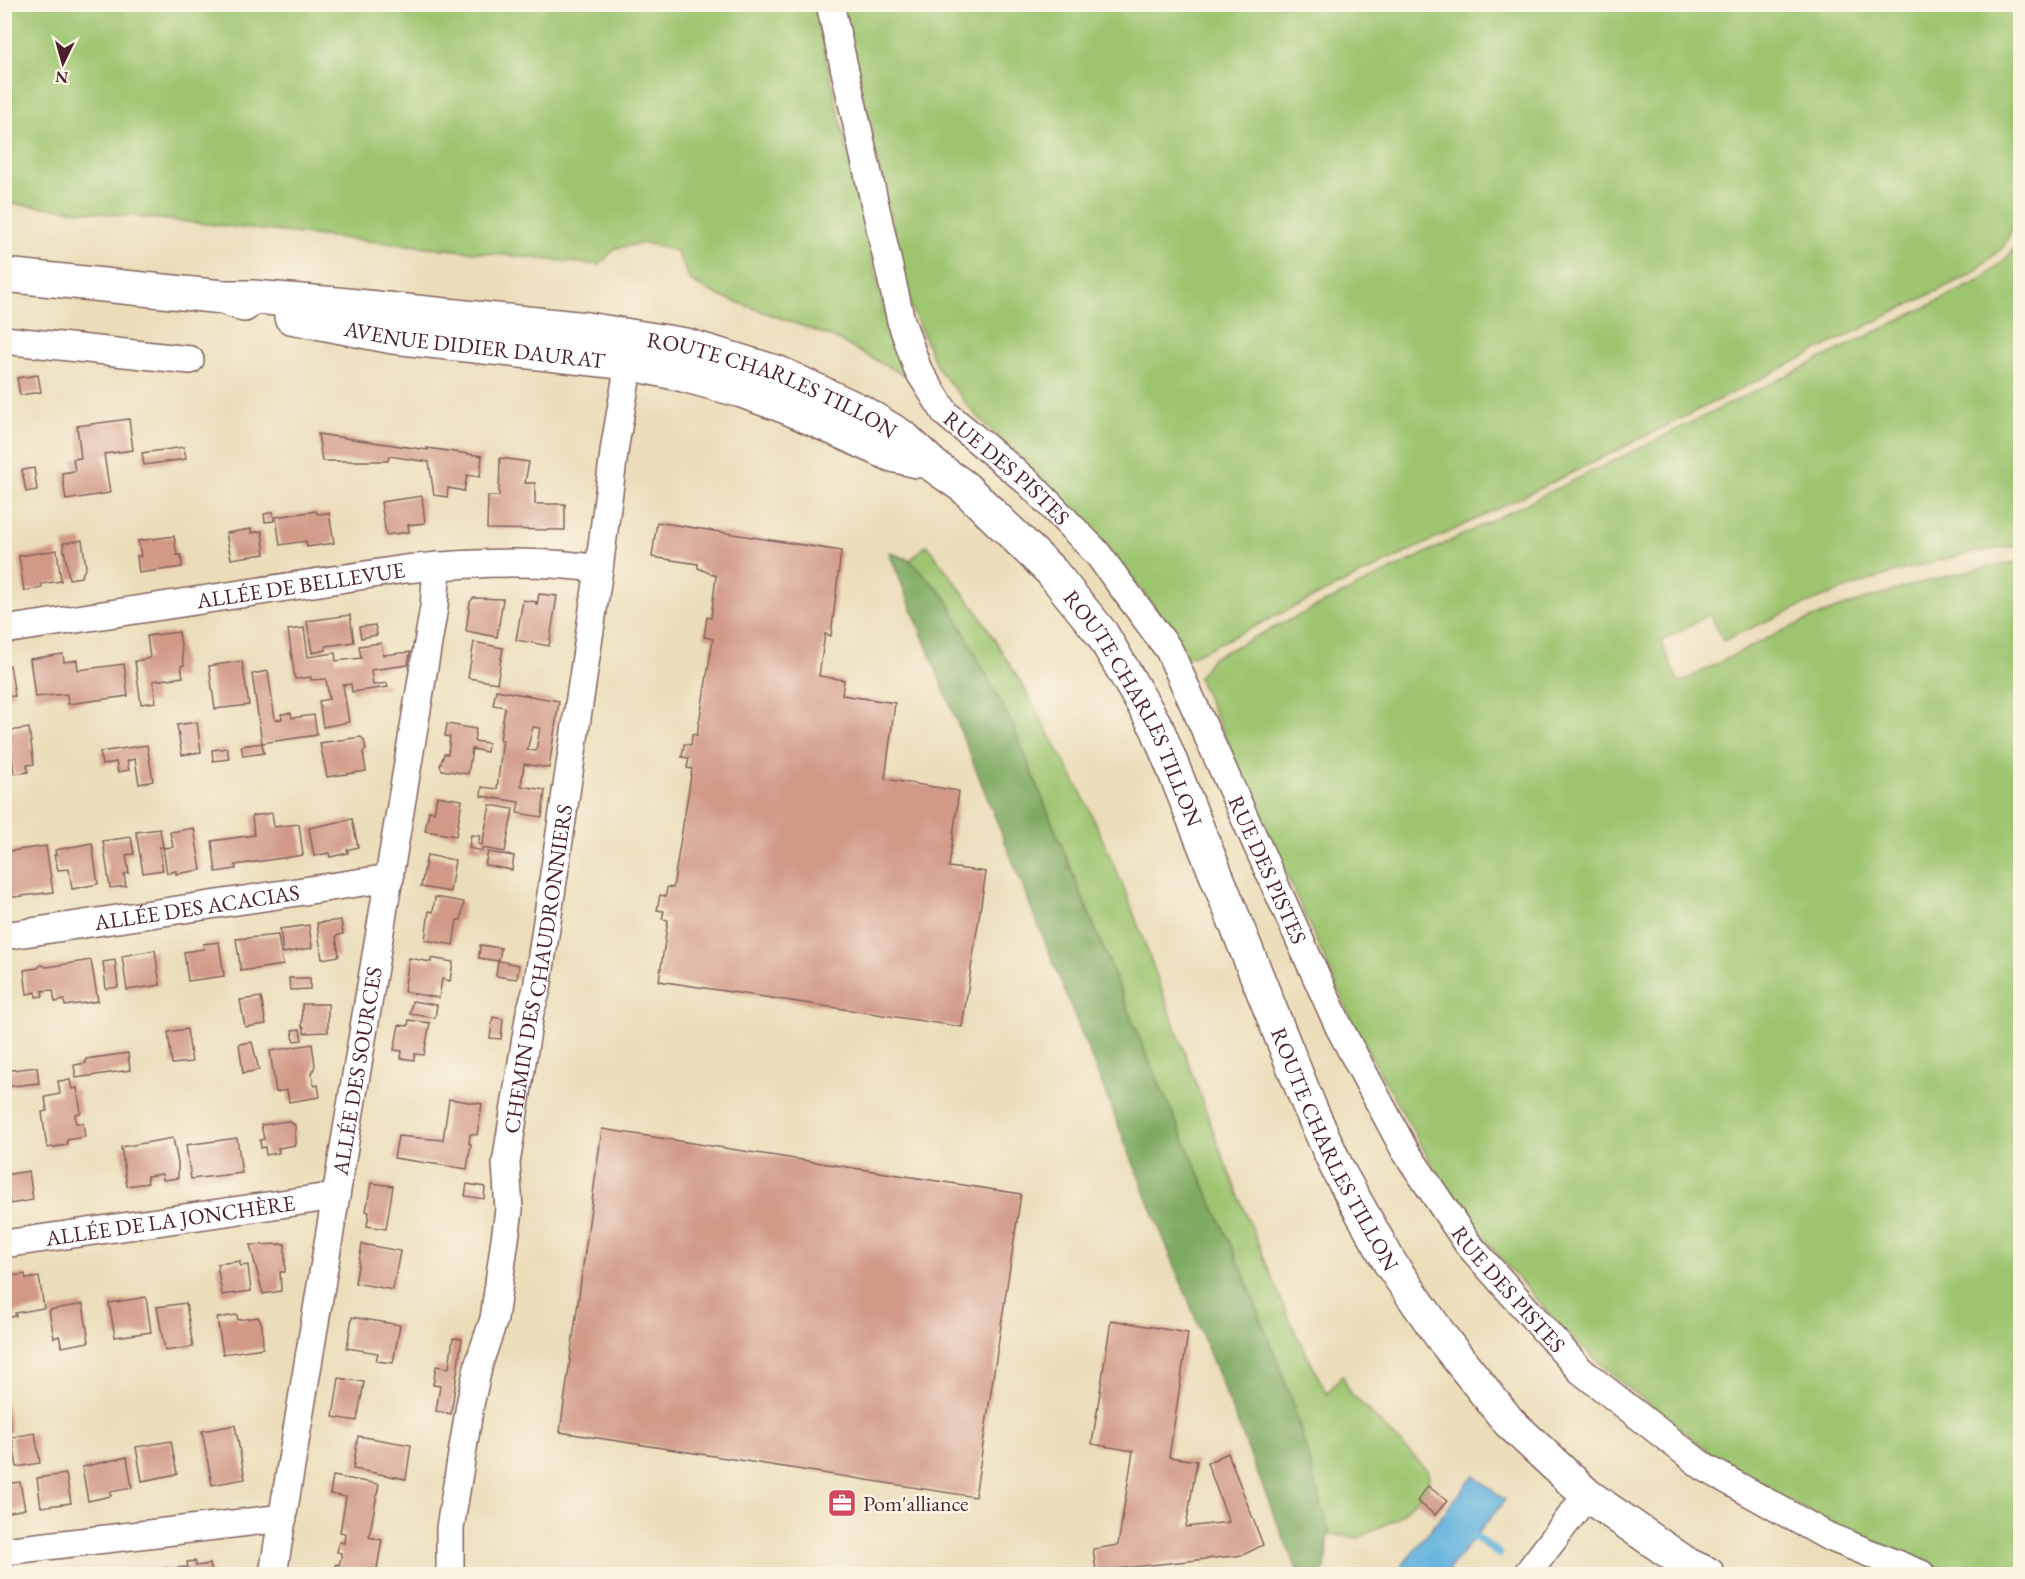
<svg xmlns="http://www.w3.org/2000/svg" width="2025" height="1579" font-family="'EB Garamond',serif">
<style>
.green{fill:#9dc570;stroke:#74724e;stroke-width:1.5}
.forest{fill:#7eaa62;stroke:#646446;stroke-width:1.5}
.water{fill:#64b3de;stroke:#576984;stroke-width:1.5}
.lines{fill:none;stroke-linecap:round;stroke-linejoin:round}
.stream{stroke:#64b3de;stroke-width:8}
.building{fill:#d19986;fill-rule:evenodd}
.minor-casing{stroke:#82625d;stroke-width:30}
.major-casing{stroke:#82625d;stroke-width:36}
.minor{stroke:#fff;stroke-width:27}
.major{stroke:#fff;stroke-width:33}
.labels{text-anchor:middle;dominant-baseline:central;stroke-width:5;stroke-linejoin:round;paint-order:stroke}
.street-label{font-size:22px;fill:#4a1f2b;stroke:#fcf5e5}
.poi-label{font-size:22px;fill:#4a1f2b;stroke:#fcf5e5;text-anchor:start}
</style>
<rect width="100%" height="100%" fill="#fcf5e5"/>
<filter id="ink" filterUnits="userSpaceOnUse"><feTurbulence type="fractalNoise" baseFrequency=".0167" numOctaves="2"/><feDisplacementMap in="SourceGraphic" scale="12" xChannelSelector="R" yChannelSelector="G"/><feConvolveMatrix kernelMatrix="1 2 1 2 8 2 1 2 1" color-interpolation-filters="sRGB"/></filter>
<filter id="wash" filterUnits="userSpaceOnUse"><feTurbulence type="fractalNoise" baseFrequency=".008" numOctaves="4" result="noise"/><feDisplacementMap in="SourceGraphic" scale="24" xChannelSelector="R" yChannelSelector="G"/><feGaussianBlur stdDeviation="1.35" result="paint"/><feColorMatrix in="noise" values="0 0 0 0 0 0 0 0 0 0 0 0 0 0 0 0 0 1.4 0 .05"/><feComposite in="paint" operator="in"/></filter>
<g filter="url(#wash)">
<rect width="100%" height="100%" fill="#ebddb9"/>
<!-- green -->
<g class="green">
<polygon points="5,5 814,5 883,306 909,378 832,337 720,296 691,282 676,251 645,243 616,248 599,265 5,203"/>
<polygon points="842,5 2020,5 2020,212 2004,246 1973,273 1559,479 1195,655 1185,656 1157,610 1097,535 974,413 938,369 911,307"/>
<path d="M 2020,238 L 2020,546 C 1917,557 1816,597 1723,641 L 1710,614 L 1661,641 L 1679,683 C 1729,658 1778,630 1831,611 C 1893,589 1956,572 2020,561 L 2020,1574 L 1956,1574 L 1872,1542 L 1801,1507 L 1731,1469 L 1620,1381 L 1564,1331 L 1495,1252 L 1437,1173 L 1387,1085 L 1356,1029 L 1198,677 L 1212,658 L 1977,282 C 1993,271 2012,257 2020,238 Z"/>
<polygon points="927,545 979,614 1029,696 1086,802 1127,895 1222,1155 1289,1319 1327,1394 1342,1375 1350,1392 1429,1472 1428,1486 1400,1517 1358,1538 1329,1534 1292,1400 1242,1270 1146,1054 1013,726 946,598 910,560"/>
</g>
<!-- forest -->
<polygon class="forest" points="889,552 910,560 946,598 1013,726 1146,1054 1242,1270 1292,1400 1329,1531 1325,1569 1316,1574 1299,1574 1285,1542"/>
<!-- water -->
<polygon class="water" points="1474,1475 1505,1500 1445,1574 1411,1574 1401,1567"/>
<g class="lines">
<!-- stream -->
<polyline class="stream" points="1476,1537 1499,1554"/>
</g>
<g id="blocks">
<!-- building -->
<g class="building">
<polygon points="38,375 41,392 20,395 17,378"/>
<polygon points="129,419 133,450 104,454 110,493 66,500 62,473 75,471 73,459 81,458 77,426"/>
<polygon points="318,434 428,450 427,448 482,456 480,477 467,475 464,491 448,488 447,497 434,495 429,462 389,456 388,461 322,461"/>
<polygon points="184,447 186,459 144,465 142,453"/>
<polygon points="500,458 529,462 525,483 535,483 535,504 565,504 565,530 487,529 488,496 499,496"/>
<polygon points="34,468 37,490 26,492 22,470"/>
<polygon points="422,496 425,523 408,525 409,532 386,535 381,502"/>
<polygon points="316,511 317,514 329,513 334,543 307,547 306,541 280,545 276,517"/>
<polygon points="273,512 274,521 265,522 264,514"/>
<polygon points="657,522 841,551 831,636 825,634 819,676 844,680 842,695 895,703 885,779 959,791 949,867 986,872 962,1027 659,981 668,920 662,919 664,911 657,910 660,895 666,896 667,887 673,888 692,769 687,768 689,758 682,757 684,744 691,745 692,734 697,735 713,639 704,637 707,617 711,618 716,576 698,568 698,564 652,557"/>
<polygon points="251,529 251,533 262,531 265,554 231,559 226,533"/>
<polygon points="174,536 177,555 181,555 182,567 139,573 137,556 141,556 138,541"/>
<polygon points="82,540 86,567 81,577 69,579 63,543"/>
<polygon points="57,550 61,581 41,584 42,588 24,591 19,556"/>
<polygon points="539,594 557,596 549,646 516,640 523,600 536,602 536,605 537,605"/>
<polygon points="473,598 503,599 497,637 466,631 470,602"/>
<polygon points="350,615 354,642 326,646 326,650 312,653 307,621"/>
<polygon points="375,625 377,635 361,638 359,627"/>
<polygon points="304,628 308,657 335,653 336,661 361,658 359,646 381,643 383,655 410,652 408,665 371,670 373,685 387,683 388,687 352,692 351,684 343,685 349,722 323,727 319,701 329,699 326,679 311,680 311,677 295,679 288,630"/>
<polygon points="179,632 184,665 181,666 183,677 153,681 156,702 141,704 135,661 150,658 147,636"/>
<polygon points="474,642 503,648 497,683 468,678"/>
<polygon points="63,654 64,662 77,660 78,670 124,664 128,696 68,704 67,694 35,697 30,659"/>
<polygon points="242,661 249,705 215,709 209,666"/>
<polygon points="10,665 15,696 4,697 4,666"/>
<polygon points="268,671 275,720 282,719 281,714 291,713 292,718 314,715 317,735 262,743 252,674"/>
<path d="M 496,690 L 559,701 L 549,768 L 524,764 L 521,786 L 545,790 L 542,817 L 517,813 L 519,802 L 481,796 L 482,787 L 497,789 L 502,746 L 503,740 L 500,740 L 505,707 L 493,705 ZM 533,727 L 540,728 L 536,751 L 527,750 Z"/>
<polygon points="197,722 201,752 182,755 177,725"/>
<polygon points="447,724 476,729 474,741 488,743 487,752 472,749 468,774 442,770 440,766 444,754 448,754 450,737 445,736"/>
<polygon points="29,728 34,764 27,765 28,772 14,774 11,747 7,748 6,740 10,739 8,731"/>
<polygon points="361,737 364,740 366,750 363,752 366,771 327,777 320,743"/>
<polygon points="262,743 264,753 243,756 241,746"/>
<polygon points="147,745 153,781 139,784 135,759 127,761 129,770 118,772 116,762 102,765 100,752"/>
<polygon points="227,748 229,759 213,761 212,750"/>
<polygon points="437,796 462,800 456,836 425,831 429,811 434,812"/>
<polygon points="490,805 513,809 505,852 482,848 482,851 469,848 471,835 480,836 478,844 482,845"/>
<polygon points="272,813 274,827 299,824 303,855 235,865 236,869 216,872 212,841 254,835 252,816"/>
<polygon points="352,819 358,847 347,850 348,853 330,857 329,853 314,856 309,828"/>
<polygon points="194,828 201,870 176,874 176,871 167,873 163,848 173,847 170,832"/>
<polygon points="160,829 163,847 159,847 163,870 143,873 136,832"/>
<polygon points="131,837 134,854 126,855 129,873 124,874 126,886 110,888 103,841"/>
<polygon points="92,843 98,884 72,889 69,869 58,870 54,855 56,855 55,850"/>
<polygon points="46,846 53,892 7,898 4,880 4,852"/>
<polygon points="488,852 514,856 512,870 485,865"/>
<polygon points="427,855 455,860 450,892 421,887"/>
<polygon points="435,897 464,902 461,920 457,920 453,945 425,940 429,911 433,912"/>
<polygon points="341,920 343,934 336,936 339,956 322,959 317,923"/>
<polygon points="309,925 312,948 283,953 280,929"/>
<polygon points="278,935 283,965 241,971 236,939"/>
<polygon points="219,942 224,976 188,981 184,952 204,949 203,944"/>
<polygon points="480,945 501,948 499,961 519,965 517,979 496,976 498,961 479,958"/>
<polygon points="155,950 160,985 127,990 122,956"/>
<polygon points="409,958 431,962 431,958 453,962 450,981 442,979 439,998 404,992"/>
<polygon points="91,960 98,1001 65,1006 64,1000 55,1002 53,990 42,991 43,996 36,997 36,992 27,994 24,970 38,968 41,965 47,967"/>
<polygon points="115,960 118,987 106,989 103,962"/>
<polygon points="289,978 310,978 310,989 290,990"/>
<polygon points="261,997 266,1024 245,1027 240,1000"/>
<polygon points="412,1001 437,1005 435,1018 410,1014"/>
<polygon points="302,1004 328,1004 328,1032 304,1033 304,1027 302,1027"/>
<polygon points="493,1017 503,1019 501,1039 490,1038"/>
<polygon points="409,1020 430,1023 424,1055 415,1054 414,1060 401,1058 402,1051 394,1050 399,1025 408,1026"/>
<polygon points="187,1029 192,1062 172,1064 168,1032"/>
<polygon points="300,1029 302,1040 294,1041 292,1030"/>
<polygon points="252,1042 259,1070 243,1073 239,1044"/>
<polygon points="312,1044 315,1065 312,1074 314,1086 318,1085 320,1097 289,1102 287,1090 276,1092 270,1051"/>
<polygon points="128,1053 130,1070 76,1078 74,1065 86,1063 86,1059"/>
<polygon points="37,1067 39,1083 4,1087 4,1071"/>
<polygon points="70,1080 72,1089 77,1088 81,1113 75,1114 76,1123 83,1123 85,1137 67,1140 67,1145 47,1148 42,1112 47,1111 45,1097 60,1094 58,1081"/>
<polygon points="449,1099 482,1104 477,1135 470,1134 469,1144 471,1144 467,1169 394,1158 398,1136 443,1140"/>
<polygon points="288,1121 295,1125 295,1145 278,1148 279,1153 266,1155 265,1147 261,1148 260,1140 264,1139 261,1125"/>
<polygon points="602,1129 1021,1194 975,1497 560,1432"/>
<polygon points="173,1138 178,1163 178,1178 163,1180 162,1174 147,1176 148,1183 127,1186 121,1147"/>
<polygon points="237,1138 242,1173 191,1179 186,1145"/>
<polygon points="29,1171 33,1200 10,1204 9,1198 5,1198 4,1175"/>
<polygon points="371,1183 393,1186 386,1229 367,1226 369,1212 366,1211"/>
<polygon points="467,1184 485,1187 484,1199 465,1196"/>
<polygon points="285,1244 285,1272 280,1272 281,1291 263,1294 250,1245"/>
<polygon points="362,1244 400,1251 393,1290 355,1283"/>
<polygon points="240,1261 240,1266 248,1265 251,1291 222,1295 217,1264"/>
<polygon points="25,1274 26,1279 39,1277 44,1308 15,1313 16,1316 4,1318 4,1277"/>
<polygon points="146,1297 151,1332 115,1337 109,1303"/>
<polygon points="186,1303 193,1347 165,1351 157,1307"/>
<polygon points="83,1304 89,1342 62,1347 59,1336 54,1338 49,1310"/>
<polygon points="237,1315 238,1320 258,1317 262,1324 263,1348 223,1354 217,1318"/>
<polygon points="352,1317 400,1325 393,1363 376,1361 378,1353 347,1348"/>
<polygon points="1111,1320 1188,1333 1169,1457 1197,1461 1186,1527 1229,1522 1207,1463 1228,1453 1263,1545 1243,1555 1096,1571 1093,1549 1118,1545 1133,1451 1092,1444"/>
<polygon points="453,1338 462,1339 451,1414 436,1411 440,1386 433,1385 436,1366 449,1368"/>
<polygon points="339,1378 364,1382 357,1421 333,1417"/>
<polygon points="6,1403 11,1431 5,1432 4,1404"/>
<polygon points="235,1425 245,1479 212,1485 202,1431"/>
<polygon points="35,1433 40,1463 17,1467 12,1437"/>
<polygon points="358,1436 411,1445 406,1479 353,1469"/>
<polygon points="171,1441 177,1474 142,1481 136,1447"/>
<polygon points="127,1457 132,1488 110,1492 111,1496 88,1501 82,1467"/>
<polygon points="66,1474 71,1503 41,1507 37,1478"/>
<polygon points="333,1476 379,1484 369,1537 382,1540 376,1574 334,1574 336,1564 339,1565 341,1558 341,1553 337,1552 339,1542 344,1543 345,1533 340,1532 346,1497 330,1494"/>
<polygon points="20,1482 25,1509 5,1513 4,1484"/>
<polygon points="1428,1486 1447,1501 1435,1515 1417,1501"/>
<polygon points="195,1561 196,1566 210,1564 212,1574 176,1574 175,1568 188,1567 187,1562"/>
<polygon points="168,1568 169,1574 158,1574 157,1569"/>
</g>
</g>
</g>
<g filter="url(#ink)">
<use href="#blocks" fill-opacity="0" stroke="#82625d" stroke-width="1.5"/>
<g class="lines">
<!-- minor casing -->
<g class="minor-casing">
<g id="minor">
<path id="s1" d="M 830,4 L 901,321 L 918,370 L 946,414 L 1030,484 L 1097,553 L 1169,650 L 1339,1027 L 1404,1149 L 1468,1244 L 1580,1370 L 1704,1467 L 1827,1536 L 1921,1574"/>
<polyline points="4,340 190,360"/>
<path id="s2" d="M 4,630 L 405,569 C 466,563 539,559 599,569"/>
<path id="s3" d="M 4,936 L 390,878"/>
<path id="s4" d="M 4,1244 L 336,1196"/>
<polyline points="4,1551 283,1518"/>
<path id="s5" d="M 273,1574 L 434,607 L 437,566"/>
<path id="s6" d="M 450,1574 L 450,1528 L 470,1405 L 479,1363 L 494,1319 L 509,1210 L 506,1163 L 530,1012 L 537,989 L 599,569 L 615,445 L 629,363"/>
<polyline points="1527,1574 1587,1495"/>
</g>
</g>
<!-- major casing -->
<g class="major-casing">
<g id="major">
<polyline points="4,275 223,297 244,305"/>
<path id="s7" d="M 223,297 L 253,297 L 337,304 L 587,329 L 686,345 L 779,373 L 862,412 L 903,437 L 934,466 L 964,487 L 1051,571 L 1102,634 L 1157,728 L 1310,1108 L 1339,1172 L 1390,1263 L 1445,1342 L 1509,1422 L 1587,1495 L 1688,1565 L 1708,1574"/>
<path id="s8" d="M 291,317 L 393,337 L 629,363 L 683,375 L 742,391 L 789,408 L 892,455 L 917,461"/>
</g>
</g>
<!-- minor -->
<use href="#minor" class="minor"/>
<!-- major -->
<use href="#major" class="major"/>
</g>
</g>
<!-- icons -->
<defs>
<g id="office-square" transform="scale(1.5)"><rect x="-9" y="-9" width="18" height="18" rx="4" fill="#d1495b" stroke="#fcf5e5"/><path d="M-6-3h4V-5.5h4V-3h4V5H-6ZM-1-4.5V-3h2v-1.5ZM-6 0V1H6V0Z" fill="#fff"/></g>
</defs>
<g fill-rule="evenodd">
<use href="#office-square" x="842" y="1503"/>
</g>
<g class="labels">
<!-- street labels -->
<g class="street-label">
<text stroke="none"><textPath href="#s8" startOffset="186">AVENUE DIDIER DAURAT</textPath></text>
<text stroke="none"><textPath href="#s7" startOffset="560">ROUTE CHARLES TILLON</textPath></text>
<text stroke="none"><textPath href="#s1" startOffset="510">RUE DES PISTES</textPath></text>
<text stroke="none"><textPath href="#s2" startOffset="300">ALLÉE DE BELLEVUE</textPath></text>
<text stroke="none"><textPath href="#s7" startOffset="1064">ROUTE CHARLES TILLON</textPath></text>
<text stroke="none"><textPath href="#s1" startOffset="996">RUE DES PISTES</textPath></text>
<text stroke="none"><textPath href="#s3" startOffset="195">ALLÉE DES ACACIAS</textPath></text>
<text stroke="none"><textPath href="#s6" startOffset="614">CHEMIN DES CHAUDRONNIERS</textPath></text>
<text stroke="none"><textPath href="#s5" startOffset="510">ALLÉE DES SOURCES</textPath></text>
<text stroke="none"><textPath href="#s7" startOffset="1550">ROUTE CHARLES TILLON</textPath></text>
<text stroke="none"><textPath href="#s4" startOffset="168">ALLÉE DE LA JONCHÈRE</textPath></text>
<text stroke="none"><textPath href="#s1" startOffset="1482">RUE DES PISTES</textPath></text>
</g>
<!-- poi labels -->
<g class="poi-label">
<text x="863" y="1503">Pom'alliance</text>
</g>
</g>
<!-- margin -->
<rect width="2025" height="1579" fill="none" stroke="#fcf5e5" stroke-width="24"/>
<!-- north arrow -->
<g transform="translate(63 63) rotate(185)" stroke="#fcf5e5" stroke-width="4.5" paint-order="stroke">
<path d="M0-4.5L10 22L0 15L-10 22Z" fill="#4a1f2b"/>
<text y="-9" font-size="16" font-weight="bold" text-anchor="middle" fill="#4a1f2b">N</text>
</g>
</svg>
